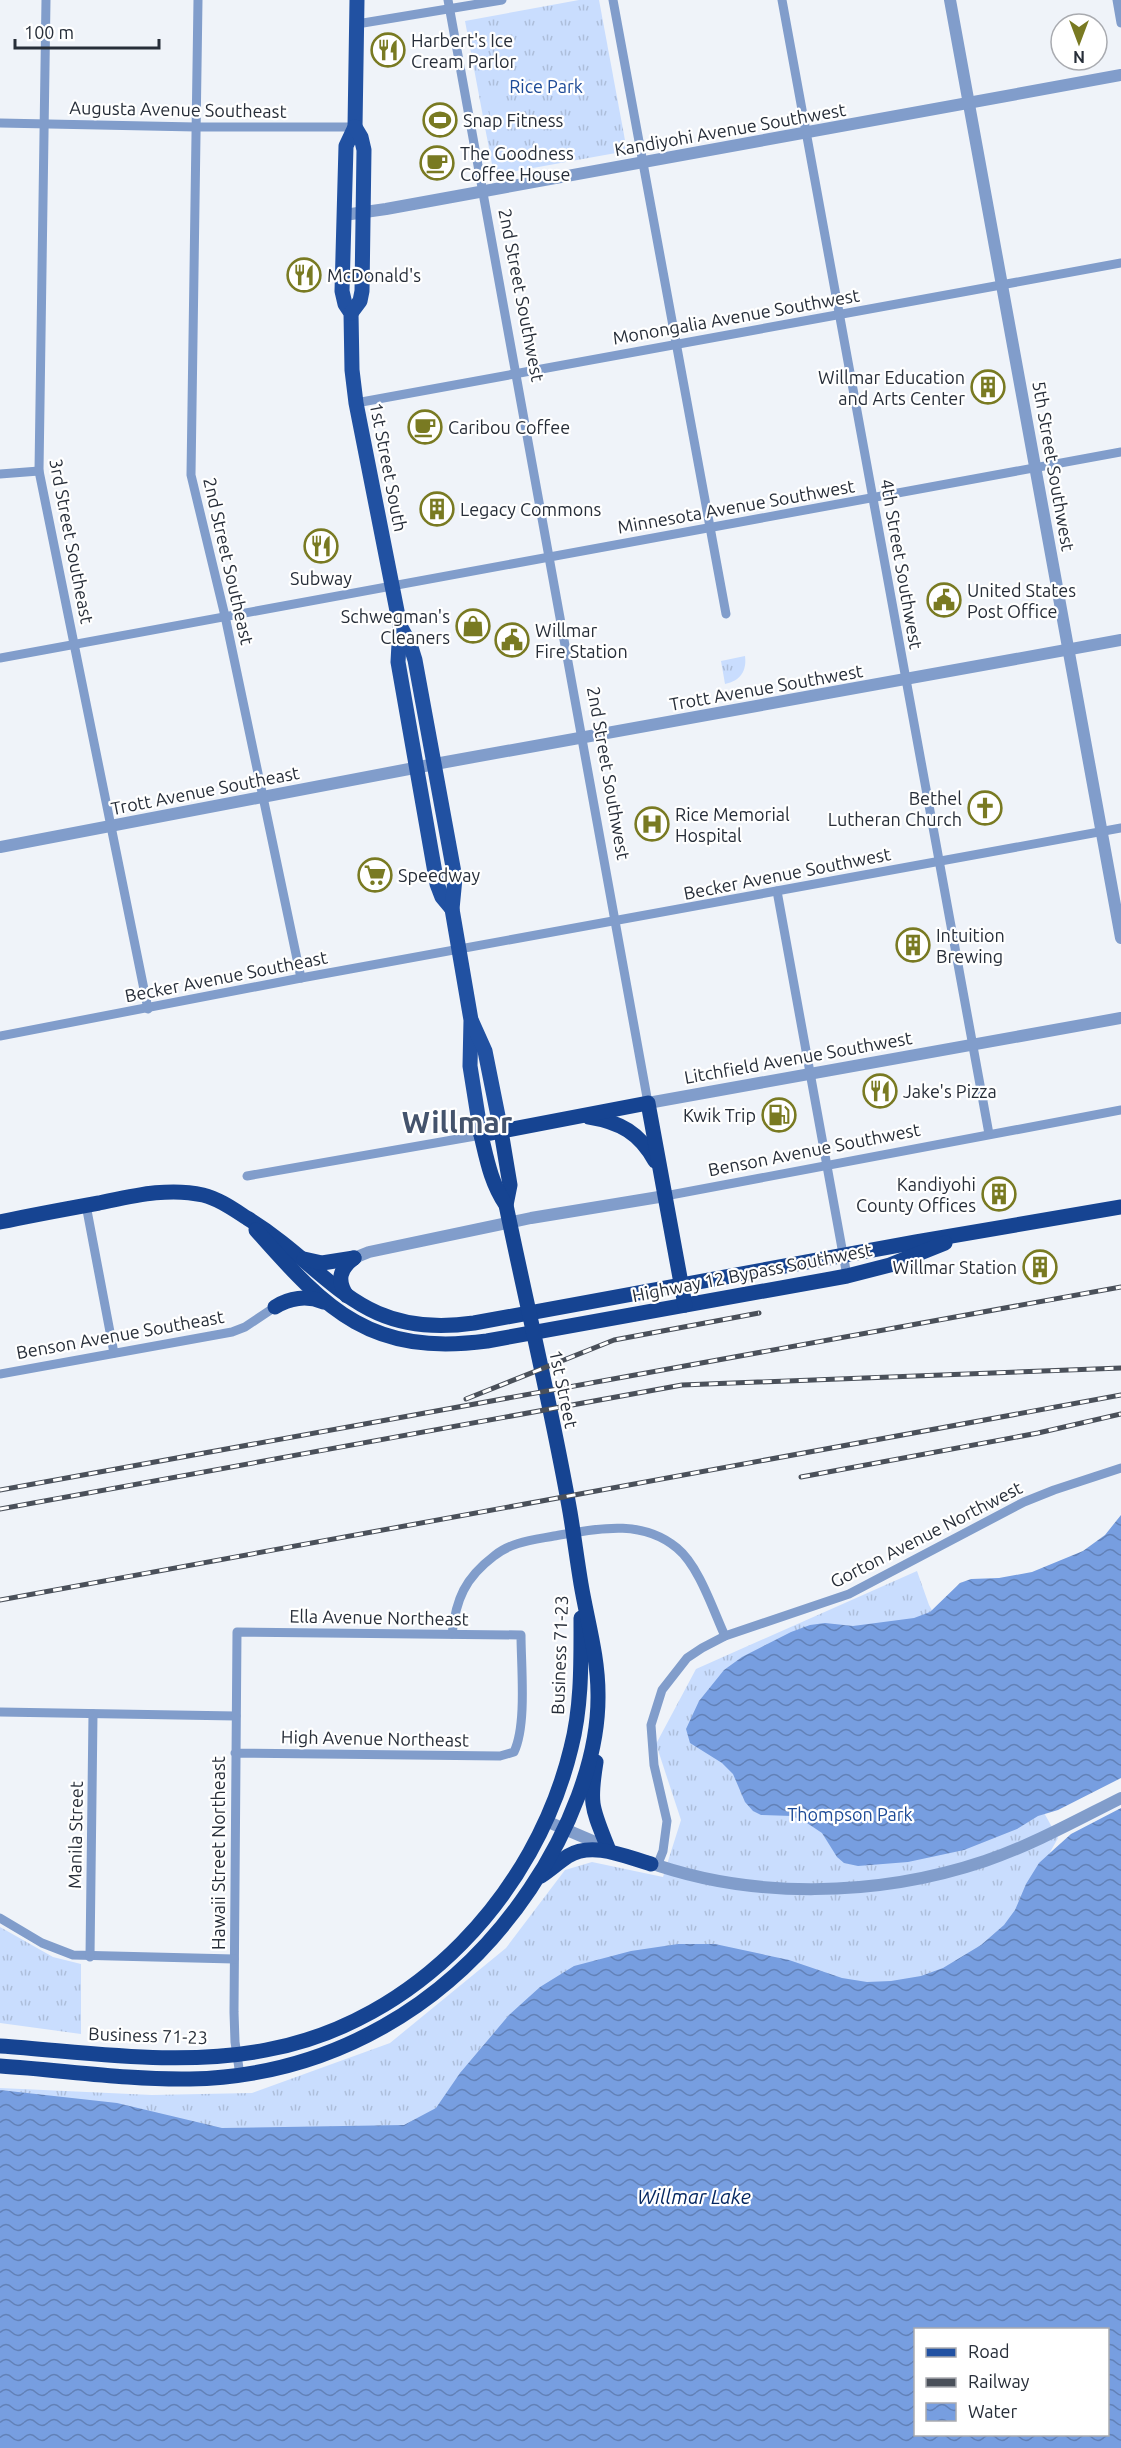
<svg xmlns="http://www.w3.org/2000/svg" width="1121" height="2448" font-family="Ubuntu,sans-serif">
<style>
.grass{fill:url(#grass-tufts)}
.garden{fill:#c9ddfe}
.water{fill:url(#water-waves);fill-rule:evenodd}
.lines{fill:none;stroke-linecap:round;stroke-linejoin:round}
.minor{stroke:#819dcb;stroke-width:9}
.tertiary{stroke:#819dcb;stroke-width:12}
.primary{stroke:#2151a2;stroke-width:15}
.trunk{stroke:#164492;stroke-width:15}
.rail-casing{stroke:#4a505a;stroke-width:5}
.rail{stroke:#fff;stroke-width:3;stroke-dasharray:9;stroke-linecap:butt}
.labels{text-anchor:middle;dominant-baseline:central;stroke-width:4.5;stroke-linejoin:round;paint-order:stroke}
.poi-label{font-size:18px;fill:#272e39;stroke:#fff;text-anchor:start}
.park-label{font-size:18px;fill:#1c4a97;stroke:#fff}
.street-label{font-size:18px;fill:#272e39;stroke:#fff}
.water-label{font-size:20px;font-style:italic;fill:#042761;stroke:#fff}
.town-label{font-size:30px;font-weight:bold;fill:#44536c;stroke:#fff}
</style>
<defs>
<pattern id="grass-tufts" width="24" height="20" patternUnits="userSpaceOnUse" patternTransform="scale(1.5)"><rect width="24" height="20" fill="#c9ddfe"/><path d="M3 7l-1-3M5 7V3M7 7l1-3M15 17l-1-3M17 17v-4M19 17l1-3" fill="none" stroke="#adbeda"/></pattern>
<pattern id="water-waves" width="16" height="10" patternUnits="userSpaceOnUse" patternTransform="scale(1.5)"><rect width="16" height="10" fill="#779ee0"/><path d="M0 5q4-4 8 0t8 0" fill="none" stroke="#6281b7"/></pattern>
</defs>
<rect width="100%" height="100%" fill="#eff3f9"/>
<!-- grass -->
<g class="grass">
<polygon points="579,0 599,0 627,151 494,175 465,21"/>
<path d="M 745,656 C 747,671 740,681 725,684 L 721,661 Z"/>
<polygon points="917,1571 929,1605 1058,1838 997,1947 927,1982 427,2126 193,2138 0,2104 0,2088 152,2095 252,2093 390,2043 506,1948 565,1870 592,1862 663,1877 681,1820 656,1744 696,1669"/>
<polygon points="0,1927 53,1957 81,1964 81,2034 0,2023"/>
</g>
<!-- garden -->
<polygon class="garden" points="514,100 518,124 493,128 488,105"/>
<!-- water -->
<g class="water">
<polygon points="1121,1515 1121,1778 1058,1810 1038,1816 1017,1829 964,1850 908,1862 858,1866 844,1863 837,1857 822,1833 807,1823 792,1816 761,1815 753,1811 745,1802 733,1774 722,1763 690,1743 686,1729 699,1701 724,1670 742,1657 791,1632 810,1625 825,1623 853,1626 914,1618 930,1612 960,1583 971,1579 999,1578 1032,1572 1083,1551 1105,1535"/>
<path d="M 1121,1808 L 1121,2448 L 0,2448 L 0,2090 L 117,2103 L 222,2128 L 404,2125 L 436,2108 L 460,2073 L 509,2015 L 540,1987 L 574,1966 L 631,1951 L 678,1944 L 715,1944 L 789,1960 L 842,1978 L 867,1982 L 891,1981 L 921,1976 L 943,1968 L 981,1945 L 1004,1925 L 1015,1910 L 1026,1884 L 1039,1863 L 1051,1852 L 1071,1834 ZM 916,2330 L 1108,2330 L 1108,2434 L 916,2434 Z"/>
</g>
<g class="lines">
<!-- minor -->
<g class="minor">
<polyline points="46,0 39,471 148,1009"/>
<polyline points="198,0 191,475 225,616 301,978"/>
<polyline points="448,0 648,1103"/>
<polyline points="613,0 726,614"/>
<polyline points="782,0 989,1134"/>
<polyline points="1117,0 1121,23"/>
<polyline points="357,24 502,0"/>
<polyline points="0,123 196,127 355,127"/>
<polyline points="356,403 1121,263"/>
<polyline points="0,474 39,471"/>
<polyline points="0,658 1121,452"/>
<polyline points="777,891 847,1276"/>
<polyline points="0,1036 301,978 1121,828"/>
<polyline points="247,1176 481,1135"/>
<polyline points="665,1196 1121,1110"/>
<polyline points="86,1205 114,1353"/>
<polyline points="0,1374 232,1332 245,1327 275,1307"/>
<path d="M 452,1634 C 456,1599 465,1578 494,1556 C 511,1542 533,1540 554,1536 C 596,1529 641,1518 677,1548 C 699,1566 713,1610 725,1636"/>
<polyline points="0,1712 236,1716"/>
<path d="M 235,1753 L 500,1756 L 514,1752 C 527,1725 521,1666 521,1635 L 237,1632 L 234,2012 L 235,2042 L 240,2075"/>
<polyline points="657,1866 663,1851 667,1821 654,1765 651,1725 662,1690 687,1658 702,1648 725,1636 849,1594 1024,1502 1054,1490 1121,1468"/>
<polyline points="0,1918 42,1943 73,1955 234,1959"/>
<polyline points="90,1957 93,1714"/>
</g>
<!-- tertiary -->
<g class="tertiary">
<polyline points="950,0 1121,938"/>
<polyline points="344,215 386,209 1121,75"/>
<polyline points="0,847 435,764 1121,640"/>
<polyline points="648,1103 1121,1018"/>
<polyline points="354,1258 369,1252 531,1218 665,1196"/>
<polyline points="546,1821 609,1848"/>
<path d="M 645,1861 C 751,1900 878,1897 985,1861 C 1032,1845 1077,1820 1121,1798"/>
</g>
<!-- primary -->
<g class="primary">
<polyline points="357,0 355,127 346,146 342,291 345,304 351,313 352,370 356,403 400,626 398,662 437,884 442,897 452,909"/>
<polyline points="351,313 360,301 362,291 364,150 361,137 355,127"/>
<polyline points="400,626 410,644 415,660 455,878 452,909 471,1020 470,1066 481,1135"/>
<polyline points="472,1022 485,1051 501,1131"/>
</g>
<!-- trunk -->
<g class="trunk">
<path d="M 589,1117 C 620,1122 640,1133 655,1161"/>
<polyline points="501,1131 510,1185 506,1205"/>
<path d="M 0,1222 C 33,1215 66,1209 99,1203 C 133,1196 168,1187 203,1195 C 219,1199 233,1209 247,1218 C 332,1270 357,1340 474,1323 L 916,1242 L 1121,1207"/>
<path d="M 256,1230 C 328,1312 372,1356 487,1341 L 847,1276 L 890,1265 L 945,1243"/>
<polyline points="304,1259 322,1263 354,1258"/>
<path d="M 347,1296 C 337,1281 339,1269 354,1258"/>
<path d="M 275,1307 C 289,1298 307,1295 323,1302"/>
<path d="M 596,1762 C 589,1805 592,1808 608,1848"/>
<path d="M 541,1876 C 550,1870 559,1862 568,1856 C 593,1841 626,1857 651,1864"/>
<path d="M 0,2046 C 88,2052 178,2067 266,2050 C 416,2023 536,1893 571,1748 C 582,1706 581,1661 581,1618"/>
<path d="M 0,2066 C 63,2070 126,2080 190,2079 C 331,2076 452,2005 530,1889 C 567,1834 599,1761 598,1694 C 598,1656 587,1620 581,1584 C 577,1560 574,1536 570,1512 C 552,1409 527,1307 506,1205 C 491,1183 487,1160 481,1135 L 648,1103 L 685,1305"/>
</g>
<!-- rail casing -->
<g class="rail-casing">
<g id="rail">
<polyline points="466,1399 614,1340 759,1313"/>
<polyline points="801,1477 1038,1433 1121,1414"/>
<polyline points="0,1490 1121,1287"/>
<polyline points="0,1509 682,1385 1121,1368"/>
<polyline points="0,1600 1121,1395"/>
</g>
</g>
<!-- rail -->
<use href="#rail" class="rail"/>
</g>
<!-- icons -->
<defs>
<g id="restaurant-ring" transform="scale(1.725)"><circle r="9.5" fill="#fff" stroke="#797a22" stroke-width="1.5"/><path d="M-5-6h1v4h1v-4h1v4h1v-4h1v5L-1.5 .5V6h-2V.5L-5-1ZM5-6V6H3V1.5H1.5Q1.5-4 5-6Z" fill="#797a22"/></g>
<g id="stadium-ring" transform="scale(1.725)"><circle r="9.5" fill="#fff" stroke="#797a22" stroke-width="1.5"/><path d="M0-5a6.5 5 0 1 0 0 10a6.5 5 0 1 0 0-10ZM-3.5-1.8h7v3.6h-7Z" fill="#797a22"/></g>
<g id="cafe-ring" transform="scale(1.725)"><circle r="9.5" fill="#fff" stroke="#797a22" stroke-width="1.5"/><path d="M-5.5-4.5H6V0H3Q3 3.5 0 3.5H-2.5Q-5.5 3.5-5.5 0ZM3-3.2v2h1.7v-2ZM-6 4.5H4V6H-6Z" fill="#797a22"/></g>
<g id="building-ring" transform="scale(1.725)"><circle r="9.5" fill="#fff" stroke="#797a22" stroke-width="1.5"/><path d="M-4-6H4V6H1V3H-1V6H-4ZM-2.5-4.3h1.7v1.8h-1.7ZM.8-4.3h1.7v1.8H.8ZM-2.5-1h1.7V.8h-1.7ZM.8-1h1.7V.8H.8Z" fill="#797a22"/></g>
<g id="civic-ring" transform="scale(1.725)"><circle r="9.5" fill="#fff" stroke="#797a22" stroke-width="1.5"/><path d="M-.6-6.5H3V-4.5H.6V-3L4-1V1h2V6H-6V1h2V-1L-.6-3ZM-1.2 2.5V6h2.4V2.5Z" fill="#797a22"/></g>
<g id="shop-ring" transform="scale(1.725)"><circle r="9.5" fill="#fff" stroke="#797a22" stroke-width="1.5"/><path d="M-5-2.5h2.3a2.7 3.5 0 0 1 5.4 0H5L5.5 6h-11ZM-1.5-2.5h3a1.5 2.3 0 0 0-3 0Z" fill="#797a22"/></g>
<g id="church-ring" transform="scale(1.725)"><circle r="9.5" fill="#fff" stroke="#797a22" stroke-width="1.5"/><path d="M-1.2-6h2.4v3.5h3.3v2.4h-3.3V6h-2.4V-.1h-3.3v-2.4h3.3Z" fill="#797a22"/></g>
<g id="hospital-ring" transform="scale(1.725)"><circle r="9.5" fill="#fff" stroke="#797a22" stroke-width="1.5"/><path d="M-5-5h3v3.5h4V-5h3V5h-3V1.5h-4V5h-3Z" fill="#797a22"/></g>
<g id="supermarket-ring" transform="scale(1.725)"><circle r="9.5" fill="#fff" stroke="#797a22" stroke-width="1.5"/><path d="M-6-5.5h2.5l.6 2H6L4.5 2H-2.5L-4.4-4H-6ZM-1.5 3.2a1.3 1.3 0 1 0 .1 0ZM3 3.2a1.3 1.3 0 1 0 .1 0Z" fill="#797a22"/></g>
<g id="fuel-ring" transform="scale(1.725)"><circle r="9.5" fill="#fff" stroke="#797a22" stroke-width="1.5"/><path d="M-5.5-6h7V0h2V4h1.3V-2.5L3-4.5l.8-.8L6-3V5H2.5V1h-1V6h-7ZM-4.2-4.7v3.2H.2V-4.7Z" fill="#797a22"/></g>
</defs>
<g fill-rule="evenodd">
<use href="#restaurant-ring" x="388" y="50"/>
<use href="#stadium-ring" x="440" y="120"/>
<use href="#cafe-ring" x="437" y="163"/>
<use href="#restaurant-ring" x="304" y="275"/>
<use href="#building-ring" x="988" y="387"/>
<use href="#cafe-ring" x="425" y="427"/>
<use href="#building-ring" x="437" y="509"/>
<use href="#restaurant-ring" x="321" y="546"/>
<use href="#civic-ring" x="944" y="600"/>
<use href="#shop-ring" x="473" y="626"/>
<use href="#civic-ring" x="512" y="640"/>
<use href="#church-ring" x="985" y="808"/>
<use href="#hospital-ring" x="652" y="824"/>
<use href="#supermarket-ring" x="375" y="875"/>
<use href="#building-ring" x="913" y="945"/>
<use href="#restaurant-ring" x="880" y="1091"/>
<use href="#fuel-ring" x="779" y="1115"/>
<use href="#building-ring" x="999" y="1194"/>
<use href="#building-ring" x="1040" y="1267"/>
</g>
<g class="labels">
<!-- poi labels -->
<g class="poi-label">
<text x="411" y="40">Harbert's Ice<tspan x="411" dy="21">Cream Parlor</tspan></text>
<text x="463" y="120">Snap Fitness</text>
<text x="460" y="153">The Goodness<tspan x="460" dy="21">Coffee House</tspan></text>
<text x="327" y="275">McDonald's</text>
<text x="965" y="377" text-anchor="end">Willmar Education<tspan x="965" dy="21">and Arts Center</tspan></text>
<text x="448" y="427">Caribou Coffee</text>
<text x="460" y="509">Legacy Commons</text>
<text x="321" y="578" text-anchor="middle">Subway</text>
<text x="967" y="590">United States<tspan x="967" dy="21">Post Office</tspan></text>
<text x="450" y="616" text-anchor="end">Schwegman's<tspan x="450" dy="21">Cleaners</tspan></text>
<text x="535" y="630">Willmar<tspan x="535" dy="21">Fire Station</tspan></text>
<text x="962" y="798" text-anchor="end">Bethel<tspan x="962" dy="21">Lutheran Church</tspan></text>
<text x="675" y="814">Rice Memorial<tspan x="675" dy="21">Hospital</tspan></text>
<text x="398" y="875">Speedway</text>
<text x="936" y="935">Intuition<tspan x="936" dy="21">Brewing</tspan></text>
<text x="903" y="1091">Jake's Pizza</text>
<text x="756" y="1115" text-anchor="end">Kwik Trip</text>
<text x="976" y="1184" text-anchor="end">Kandiyohi<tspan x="976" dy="21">County Offices</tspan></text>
<text x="1017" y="1267" text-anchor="end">Willmar Station</text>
</g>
<!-- park labels -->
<g class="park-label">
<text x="546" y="86">Rice Park</text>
<text x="850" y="1814">Thompson Park</text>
</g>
<!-- street labels -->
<g class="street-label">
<text transform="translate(178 109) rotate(1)">Augusta Avenue Southeast</text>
<text transform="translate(730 129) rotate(-10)">Kandiyohi Avenue Southwest</text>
<text transform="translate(522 295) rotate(79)">2nd Street Southwest</text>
<text transform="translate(736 316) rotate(-10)">Monongalia Avenue Southwest</text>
<text transform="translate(1054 466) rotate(80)">5th Street Southwest</text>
<text transform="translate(389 467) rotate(79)">1st Street South</text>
<text transform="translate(736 506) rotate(-10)">Minnesota Avenue Southwest</text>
<text transform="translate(72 541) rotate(79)">3rd Street Southeast</text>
<text transform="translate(229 561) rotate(77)">2nd Street Southeast</text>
<text transform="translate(902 564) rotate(80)">4th Street Southwest</text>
<text transform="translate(766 687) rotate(-10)">Trott Avenue Southwest</text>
<text transform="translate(609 773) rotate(80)">2nd Street Southwest</text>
<text transform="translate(205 790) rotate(-11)">Trott Avenue Southeast</text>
<text transform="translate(787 873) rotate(-11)">Becker Avenue Southwest</text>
<text transform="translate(226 976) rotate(-11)">Becker Avenue Southeast</text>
<text transform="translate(798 1057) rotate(-10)">Litchfield Avenue Southwest</text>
<text transform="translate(814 1149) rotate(-11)">Benson Avenue Southwest</text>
<text transform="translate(752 1272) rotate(-11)">Highway 12 Bypass Southwest</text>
<text transform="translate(120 1334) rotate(-10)">Benson Avenue Southeast</text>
<text transform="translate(564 1389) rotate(78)">1st Street</text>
<text transform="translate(926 1534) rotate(-27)">Gorton Avenue Northwest</text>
<text transform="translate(379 1617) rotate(1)">Ella Avenue Northeast</text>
<text transform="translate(559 1655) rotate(-88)">Business 71-23</text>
<text transform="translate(375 1738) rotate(1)">High Avenue Northeast</text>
<text transform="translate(75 1835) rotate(-89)">Manila Street</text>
<text transform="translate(218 1853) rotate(-90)">Hawaii Street Northeast</text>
<text transform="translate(148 2035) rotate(2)">Business 71-23</text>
</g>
<!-- water labels -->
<g class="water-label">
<text x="694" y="2196">Willmar Lake</text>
</g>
<!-- town labels -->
<g class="town-label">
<text x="457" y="1122">Willmar</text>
</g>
</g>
<!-- legend -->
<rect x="914" y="2328" width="195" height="108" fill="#ffffff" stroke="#a9abb0" stroke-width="1.5"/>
<rect x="926" y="2348" width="30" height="9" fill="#2151a2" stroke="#a9abb0" stroke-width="1.5"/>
<text x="968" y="2358" font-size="18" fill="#272e39">Road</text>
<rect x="926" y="2378" width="30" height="9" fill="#4a505a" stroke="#a9abb0" stroke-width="1.5"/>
<text x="968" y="2388" font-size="18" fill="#272e39">Railway</text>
<rect x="926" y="2403" width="30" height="18" fill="url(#water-waves)" stroke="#a9abb0" stroke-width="1.5"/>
<text x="968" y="2418" font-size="18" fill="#272e39">Water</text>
<!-- north arrow -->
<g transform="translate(1079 42) rotate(180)"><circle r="28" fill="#ffffff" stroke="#a9abb0" stroke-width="1.5"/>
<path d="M0-4.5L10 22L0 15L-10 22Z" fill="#797a22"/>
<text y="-9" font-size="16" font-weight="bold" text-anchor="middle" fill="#272e39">N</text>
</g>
<!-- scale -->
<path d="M15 39v9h144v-9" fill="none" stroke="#272e39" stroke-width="3"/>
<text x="24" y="39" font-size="18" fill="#272e39" stroke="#ffffff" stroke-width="4.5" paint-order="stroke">100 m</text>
</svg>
